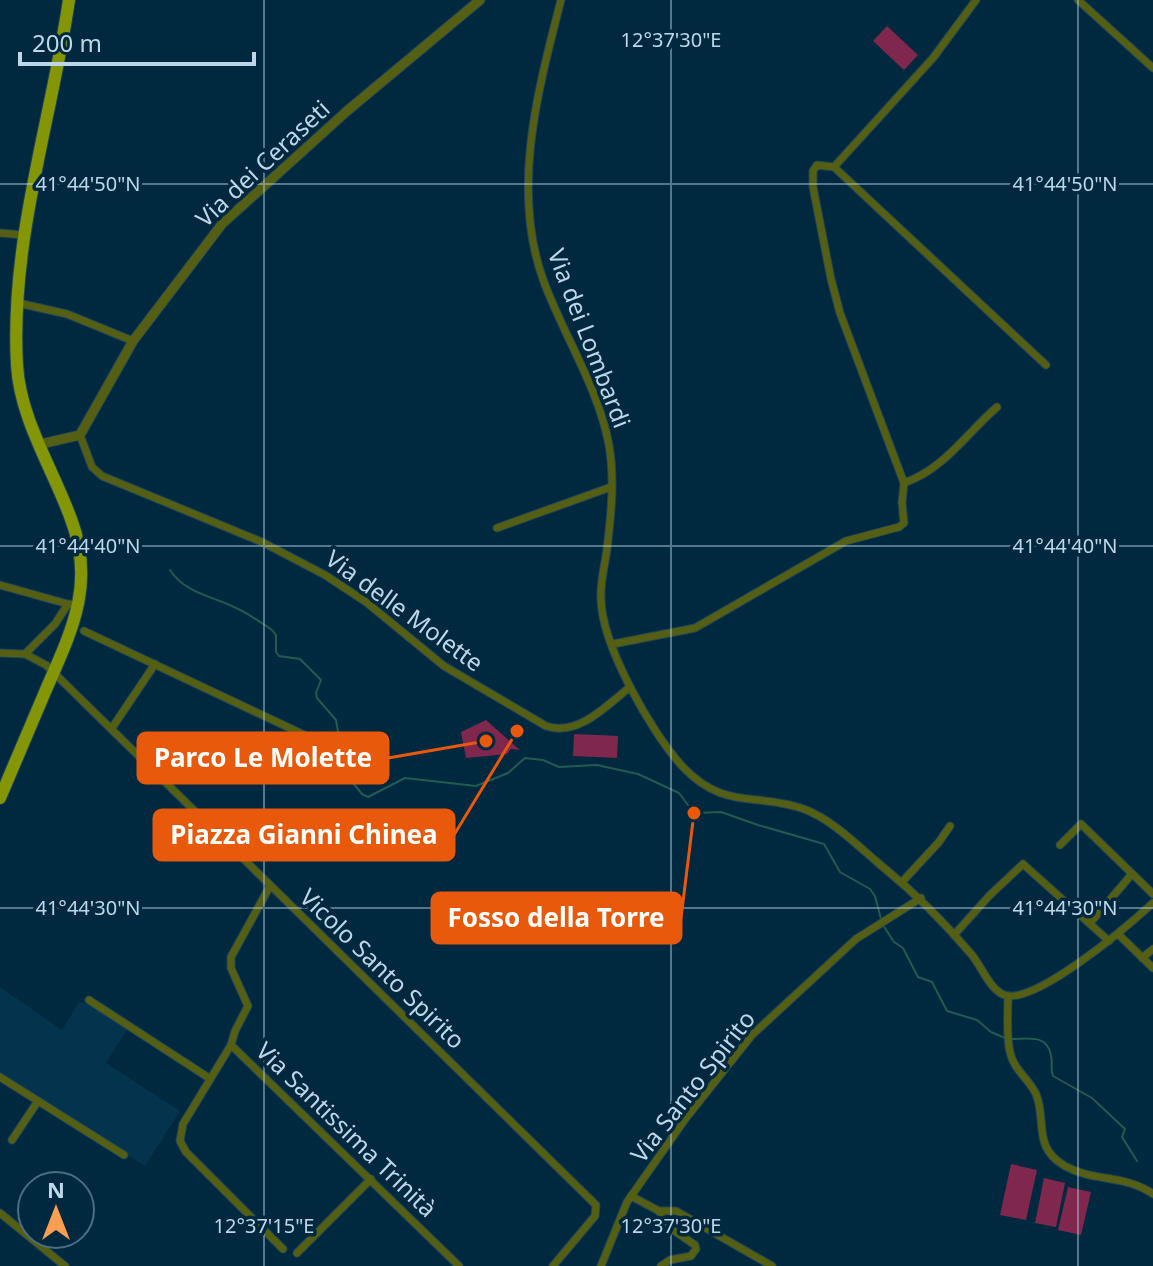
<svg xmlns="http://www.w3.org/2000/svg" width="1153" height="1266" font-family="'Noto Sans',sans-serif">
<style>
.built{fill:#04344d}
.green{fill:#80274d}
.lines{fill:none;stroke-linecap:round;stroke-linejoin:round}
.stream{stroke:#235b50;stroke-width:2}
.minor-casing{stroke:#1e4459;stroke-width:9}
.tertiary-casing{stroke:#1e4459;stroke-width:11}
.primary-casing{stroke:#1e4459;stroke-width:14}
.minor{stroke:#545f14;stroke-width:7}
.tertiary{stroke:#545f14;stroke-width:9}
.primary{stroke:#849606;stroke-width:12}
.ticks{fill:none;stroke:#bdd7e9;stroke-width:2;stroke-opacity:0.45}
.labels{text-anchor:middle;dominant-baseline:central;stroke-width:7;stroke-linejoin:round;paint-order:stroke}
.street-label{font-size:24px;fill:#bdd7e9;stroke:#00283e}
.ticks-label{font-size:20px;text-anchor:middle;fill:#bdd7e9;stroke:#00283e;stroke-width:7;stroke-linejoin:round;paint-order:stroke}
.leader{fill:none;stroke:#e8590c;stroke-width:3}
.callout-dot{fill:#e8590c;stroke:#00283e;stroke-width:3}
.callout{fill:#e8590c;stroke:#e8590c;stroke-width:3}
.callout-label{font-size:26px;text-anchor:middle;font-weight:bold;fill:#fff}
</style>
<rect width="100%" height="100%" fill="#00283e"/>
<!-- built -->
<polygon class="built" points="0,987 62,1030 79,1002 88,1003 127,1029 106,1063 180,1111 145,1166 0,1074"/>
<!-- green -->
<g class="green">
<polygon points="887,26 918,55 904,70 873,41"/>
<polygon points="486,720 520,750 511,749 507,754 466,758 461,732"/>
<polygon points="574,734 618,736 617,758 573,756"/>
<polygon points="1011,1164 1037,1170 1026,1220 1000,1215"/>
<polygon points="1044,1178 1065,1183 1056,1227 1035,1223"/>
<polygon points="1068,1187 1091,1192 1081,1235 1058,1230"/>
</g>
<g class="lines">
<!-- stream -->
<g class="stream">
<path d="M 170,570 C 185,593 211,596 234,607 C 248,613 260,622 272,630 L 276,635 L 276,652 L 279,656 L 300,659 L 321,680 L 316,693 L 317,698 L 336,720 L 345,773 L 362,794 L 368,797 L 405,778 L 476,786 L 508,773 L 525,758 L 543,760 L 559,767 L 597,765 L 638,774 L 679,793 L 694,813 L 721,812 L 758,825 L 824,844 L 840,872 L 870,889 L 875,896 L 881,919"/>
<polyline points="883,925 894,942 903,948 918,977 932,982 947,1011 977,1020 991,1032 1005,1038"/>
<path d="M 1012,1039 C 1028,1039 1048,1034 1051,1056 C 1053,1063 1050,1069 1053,1076 L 1092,1098 L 1125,1129 L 1122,1137 L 1137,1161"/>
</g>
<!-- minor casing -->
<g class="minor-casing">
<g id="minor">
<path d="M 561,0 C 538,90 510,191 544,282 C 564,336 598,387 609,445 C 615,479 611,515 607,549 C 605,565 600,582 601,598 C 601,644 651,732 682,766 C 724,811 756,792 804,809 C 833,820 859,847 883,867 C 916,894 944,922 972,955 C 981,966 989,987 1002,994 C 1030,1010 1130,924 1153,903"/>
<polyline points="1078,0 1153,68"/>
<polyline points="834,167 933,58 976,0"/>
<polyline points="0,233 24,235"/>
<polyline points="18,303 67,314 133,341"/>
<path d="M 80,435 L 92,467 L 102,476 L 262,542 L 325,575 L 366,602 L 444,666 L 546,726 C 578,737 606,706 630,687"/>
<path d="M 904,483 C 944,469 966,434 997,407"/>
<polyline points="497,528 611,487"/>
<polyline points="0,585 68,604"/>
<polyline points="84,631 315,740"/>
<polyline points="613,644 695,628 846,541 899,527 904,523 902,502 904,483 840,313 831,279 813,187 813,171 817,165 834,167 1046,365"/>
<polyline points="0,653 25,654 46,665 596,1205 595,1216 553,1266"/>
<polyline points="25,654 55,624 68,604 79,605"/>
<polyline points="112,728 155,664"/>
<polyline points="1060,845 1081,824 1153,894"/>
<polyline points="902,882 939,842 950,826"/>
<polyline points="270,886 231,957 231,968 248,1006 235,1031 231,1045 459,1266"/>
<polyline points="1090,923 1132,874"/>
<polyline points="1118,934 1153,968"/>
<polyline points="954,935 990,895 1023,864 1109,941"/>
<polyline points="1142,958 1153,949"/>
<path d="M 1008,996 C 1008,1014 1006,1035 1010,1052 C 1013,1069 1029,1079 1036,1094 C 1047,1121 1032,1147 1065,1166 C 1093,1182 1124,1174 1153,1194"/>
<polyline points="89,1000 209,1078"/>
<polyline points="231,1045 183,1124 180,1141 186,1152 283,1249"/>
<polyline points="0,1077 124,1155"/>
<polyline points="12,1140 38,1101"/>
<polyline points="631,1196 659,1211 666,1225 695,1245 696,1249 691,1256 670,1260 661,1266"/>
<polyline points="659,1211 676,1211 772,1266"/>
<polyline points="0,1213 65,1266"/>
<polyline points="297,1253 371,1179"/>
<polyline points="601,1266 627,1202 686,1118 752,1035 856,939 921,898"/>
</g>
</g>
<!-- tertiary casing -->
<g class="tertiary-casing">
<polyline id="tertiary" points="41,444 80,435 133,341 222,224 347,111 480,0"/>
</g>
<!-- primary casing -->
<g class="primary-casing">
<path id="primary" d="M 0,798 C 15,763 30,728 45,692 C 71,632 96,585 71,519 C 53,469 20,419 17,365 C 10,241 51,122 69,0"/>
</g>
<!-- minor -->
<use href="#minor" class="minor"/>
<!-- tertiary -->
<use href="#tertiary" class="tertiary"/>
<!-- primary -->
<use href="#primary" class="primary"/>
</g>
<!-- ticks -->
<path class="ticks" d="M 264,0 L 264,1266M 671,0 L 671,1266M 1078,0 L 1078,1266M 0,184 L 1153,184M 0,546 L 1153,546M 0,908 L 1153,908"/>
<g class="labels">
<!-- street labels -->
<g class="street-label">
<text transform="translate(262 163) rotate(-43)">Via dei Ceraseti</text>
<text transform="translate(590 338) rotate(69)">Via dei Lombardi</text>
<text transform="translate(405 610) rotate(36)">Via delle Molette</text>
<text transform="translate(383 968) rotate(44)">Vicolo Santo Spirito</text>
<text transform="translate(692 1086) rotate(-52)">Via Santo Spirito</text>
<text transform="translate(347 1129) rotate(44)">Via Santissima Trinità</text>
</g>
</g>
<g class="ticks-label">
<text x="671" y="47">12°37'30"E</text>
<text x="88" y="191">41°44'50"N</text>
<text x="1065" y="191">41°44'50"N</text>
<text x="88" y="553">41°44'40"N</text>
<text x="1065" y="553">41°44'40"N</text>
<text x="88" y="915">41°44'30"N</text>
<text x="1065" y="915">41°44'30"N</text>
<text x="264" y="1233">12°37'15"E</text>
<text x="671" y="1233">12°37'30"E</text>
</g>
<!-- callouts -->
<path class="leader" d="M486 741L388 758M517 731L454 835M694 813L681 918"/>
<g class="callout-dot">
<circle cx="486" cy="741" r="8"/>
<circle cx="517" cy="731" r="8"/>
<circle cx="694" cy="813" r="8"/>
</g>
<g class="callout">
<rect x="138" y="733" width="250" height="50" rx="8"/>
<rect x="154" y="810" width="300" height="50" rx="8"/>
<rect x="432" y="893" width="249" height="50" rx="8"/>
</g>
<g class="callout-label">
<text x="263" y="767">Parco Le Molette</text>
<text x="304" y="844">Piazza Gianni Chinea</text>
<text x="556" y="927">Fosso della Torre</text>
</g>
<!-- north arrow -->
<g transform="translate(56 1210)"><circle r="38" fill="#00283e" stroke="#4c6e82" stroke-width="2"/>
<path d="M0-6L14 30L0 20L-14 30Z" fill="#fb9e51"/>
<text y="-12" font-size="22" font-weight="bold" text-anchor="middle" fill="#bdd7e9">N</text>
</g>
<!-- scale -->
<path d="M20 52v12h234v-12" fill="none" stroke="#bdd7e9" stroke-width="4"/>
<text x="32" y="52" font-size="24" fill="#bdd7e9" stroke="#00283e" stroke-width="6" paint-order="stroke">200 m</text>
</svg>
